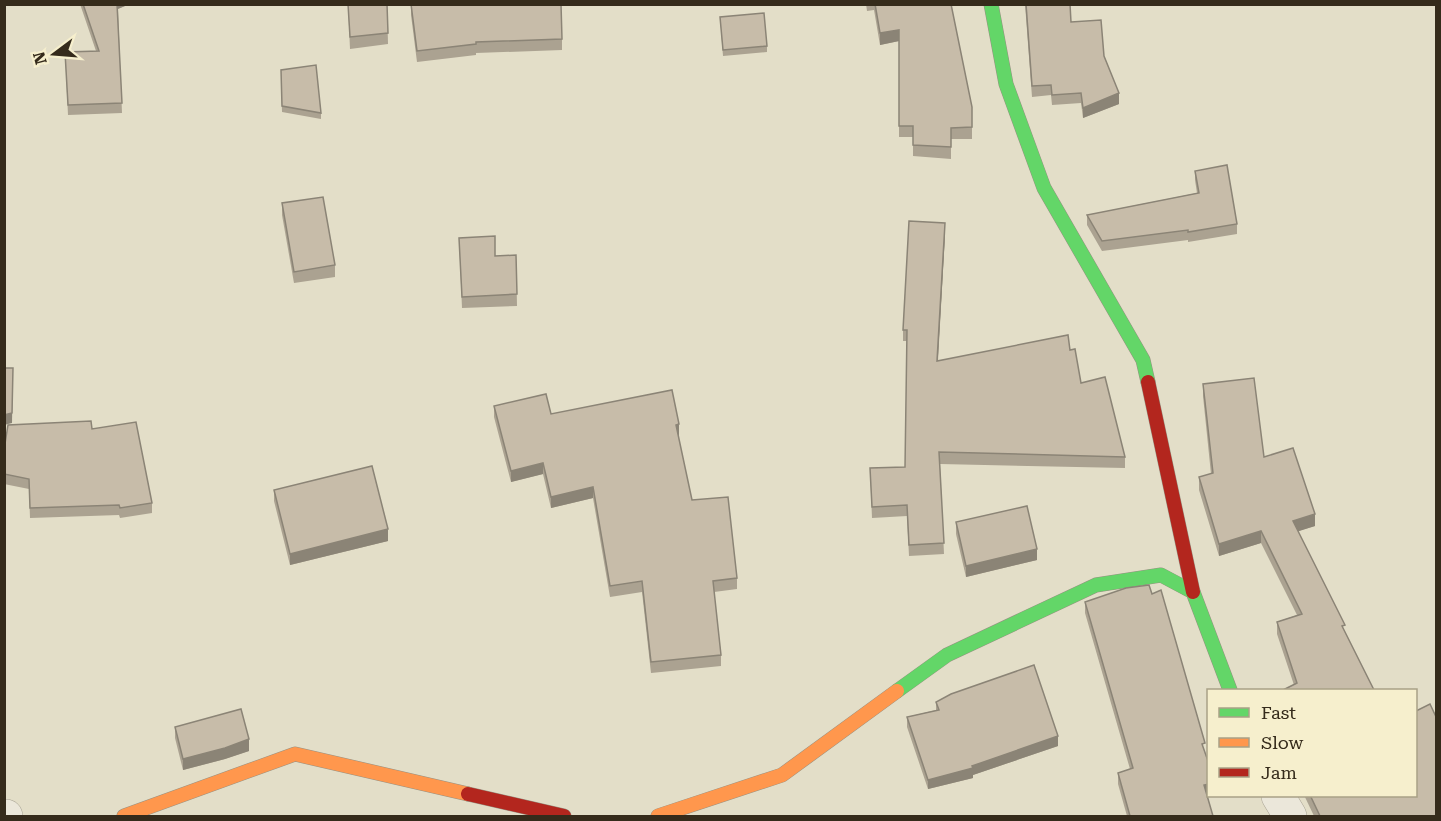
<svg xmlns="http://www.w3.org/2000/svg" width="1441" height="821" font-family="'Roboto Serif',serif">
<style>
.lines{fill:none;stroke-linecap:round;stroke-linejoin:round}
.street-casing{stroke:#a7a292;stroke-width:34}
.fast-casing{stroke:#979182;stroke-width:15}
.slow-casing{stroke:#979182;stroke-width:15}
.jam-casing{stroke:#979182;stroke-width:15}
.street{stroke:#ebe7da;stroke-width:33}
.fast{stroke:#63d668;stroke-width:14}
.slow{stroke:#ff974d;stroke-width:14}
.jam{stroke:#b3261e;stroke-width:14}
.wall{fill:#aba291}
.shaded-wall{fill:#8b8476}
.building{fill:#c7bca9;stroke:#8b8476;stroke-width:1.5}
</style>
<rect width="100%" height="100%" fill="#e3dec8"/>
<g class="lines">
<!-- street casing -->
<g class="street-casing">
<g id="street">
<polyline points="1278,796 1290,816"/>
<polyline points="4,816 6,816"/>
</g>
</g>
<!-- fast casing -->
<g class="fast-casing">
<g id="fast">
<polyline points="991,4 1006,84 1044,188 1143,360 1148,382"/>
<polyline points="897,691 947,655 1096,585 1161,575 1193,592 1230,690"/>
</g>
</g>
<!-- slow casing -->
<g class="slow-casing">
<g id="slow">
<polyline points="124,816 295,754 468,794"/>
<polyline points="658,816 782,775 897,691"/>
</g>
</g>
<!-- jam casing -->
<g class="jam-casing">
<g id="jam">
<polyline points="1148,382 1193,592"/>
<polyline points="468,794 564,816"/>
</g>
</g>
<!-- street -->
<use href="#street" class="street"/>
<!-- fast -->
<use href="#fast" class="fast"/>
<!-- slow -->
<use href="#slow" class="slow"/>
<!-- jam -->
<use href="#jam" class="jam"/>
</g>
<!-- wall -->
<g class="wall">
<polygon points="80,4 125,4 125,6 118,9 122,113 68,115 65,52 96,51"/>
<polygon points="348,4 387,4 388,44 350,49"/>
<polygon points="411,4 562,39 562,50 476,53 476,55 417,62 411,15"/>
<polygon points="866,4 951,4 972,107 972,139 951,139 951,159 913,156 913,137 899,137 899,41 880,45 874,10 867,11"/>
<polygon points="1025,4 1070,4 1071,22 1104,56 1119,104 1083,118 1081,103 1052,105 1051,95 1032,97"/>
<polygon points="720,17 767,46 767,52 723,56"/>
<polygon points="281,70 321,113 321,119 282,112"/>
<polygon points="1195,171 1237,224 1237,234 1188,242 1188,240 1102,251 1087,225 1087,215 1197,193 1195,180"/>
<polygon points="282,203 335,265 335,277 294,283 282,215"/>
<polygon points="945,234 938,361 1070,350 1081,383 1125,457 1125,468 940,464 944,554 909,556 907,516 872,518 870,468 905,467 907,341 903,341 903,330"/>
<polygon points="459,238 495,256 516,255 517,306 462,308"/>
<polygon points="1203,384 1264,457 1315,526 1298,531 1345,632 1374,690 1294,685 1277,634 1277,622 1297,615 1261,543 1219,556 1199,490 1199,477 1211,474 1203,396"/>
<polygon points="494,406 551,414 679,435 678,435 692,500 737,578 737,589 714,592 721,655 721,666 651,673 642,592 610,597 593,498 551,508 543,474 511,482 494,417"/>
<polygon points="92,429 152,503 152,513 120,518 119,515 30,518 29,489 4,484 4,450"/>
<polygon points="274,490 388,541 290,565 274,501"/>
<polygon points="956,522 1037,560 966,577 956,534"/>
<polygon points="1085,602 1209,764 1209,795 1207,796 1213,816 1127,816 1118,784 1118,773 1130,769 1085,613"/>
<polygon points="936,702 1058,746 973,775 973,778 928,789 907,727 907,717 936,710"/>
<polygon points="175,727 249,751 225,759 183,770 175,738"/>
<polygon points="1304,795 1416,795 1437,816 1314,816"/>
</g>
<!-- shaded-wall -->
<g class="shaded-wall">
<polygon points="115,4 125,4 125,6 115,10"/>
<polygon points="899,30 899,41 880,45 880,33"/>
<polygon points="1119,93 1119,104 1083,118 1083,108"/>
<polygon points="945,223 945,234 937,372 937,361"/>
<polygon points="13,368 12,423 4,425 4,415"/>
<polygon points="679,424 679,435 676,436 676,425"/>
<polygon points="543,463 543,474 511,482 511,471"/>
<polygon points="593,487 593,498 551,508 551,497"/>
<polygon points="1315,514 1315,526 1293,533 1293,521"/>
<polygon points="388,529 388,541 290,565 290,554"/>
<polygon points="1261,531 1261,543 1219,556 1219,544"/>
<polygon points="1037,549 1037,560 966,577 966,566"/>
<polygon points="1058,736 1058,746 973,775 973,778 928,789 928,780"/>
<polygon points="249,739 249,751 225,759 183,770 183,759"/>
<polygon points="1209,784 1209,795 1204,796 1204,785"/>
</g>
<!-- building -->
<g class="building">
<polygon points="83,4 117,4 122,103 68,105 65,52 99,51"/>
<polygon points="348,4 387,4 388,33 350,37"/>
<polygon points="411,4 561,4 562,39 476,42 476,44 417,51"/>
<polygon points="875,4 951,4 972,107 972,127 951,128 951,147 913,145 913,126 899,126 899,30 880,33"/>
<polygon points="1026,4 1070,4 1071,22 1101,20 1104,56 1119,93 1083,108 1081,93 1052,95 1051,85 1032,86"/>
<polygon points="764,13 767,46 723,50 720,17"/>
<polygon points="316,65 321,113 282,106 281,70"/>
<polygon points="1227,165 1237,224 1188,232 1188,230 1102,241 1087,215 1199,193 1195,171"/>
<polygon points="323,197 335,265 294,272 282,203"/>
<polygon points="909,221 945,223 937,361 1068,335 1070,350 1075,349 1081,383 1105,377 1125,457 939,452 944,543 909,545 907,505 872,507 870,468 905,467 907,330 903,330"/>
<polygon points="495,236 495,256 516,255 517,294 462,297 459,238"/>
<polygon points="4,368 13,368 12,413 4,415"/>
<polygon points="1254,378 1264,457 1293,448 1315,514 1293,521 1345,625 1342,626 1374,690 1283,690 1297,683 1277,622 1302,614 1261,531 1219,544 1199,477 1213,473 1203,384"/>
<polygon points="672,390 679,424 676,425 692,500 728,497 737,578 713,581 721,655 651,662 642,581 610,586 593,487 551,497 543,463 511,471 494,406 546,394 551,414"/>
<polygon points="91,421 92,429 136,422 152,503 120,508 119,505 30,508 29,479 4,474 4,450 8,425"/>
<polygon points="372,466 388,529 290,554 274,490"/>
<polygon points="1027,506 1037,549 966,566 956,522"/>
<polygon points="1149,585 1152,594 1161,590 1205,743 1202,744 1209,764 1209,784 1204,785 1213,816 1130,816 1118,773 1133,768 1085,602 1126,588"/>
<polygon points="1034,665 1058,736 972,766 973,768 928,780 907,717 939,710 936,702 951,694"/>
<polygon points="1430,704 1437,719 1437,816 1320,816 1310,795 1416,795 1416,711"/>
<polygon points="241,709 249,739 225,748 183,759 175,727"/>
</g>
<!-- border -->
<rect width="1441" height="821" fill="none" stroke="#352b1b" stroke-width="12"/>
<!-- legend -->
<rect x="1207" y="689" width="210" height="108" fill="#f6efcd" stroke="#a9a186" stroke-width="1.5"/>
<rect x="1219" y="708" width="30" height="9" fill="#63d668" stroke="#a9a186" stroke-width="1.5"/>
<text x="1261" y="719" font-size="18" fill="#352b1b">Fast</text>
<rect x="1219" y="738" width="30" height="9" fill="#ff974d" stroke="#a9a186" stroke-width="1.5"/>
<text x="1261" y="749" font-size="18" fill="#352b1b">Slow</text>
<rect x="1219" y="768" width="30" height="9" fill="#b3261e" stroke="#a9a186" stroke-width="1.5"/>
<text x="1261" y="779" font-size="18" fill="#352b1b">Jam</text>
<!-- north arrow -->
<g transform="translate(54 54) rotate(254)" stroke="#f6efcd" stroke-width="4.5" paint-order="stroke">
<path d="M0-4.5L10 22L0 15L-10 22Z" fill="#352b1b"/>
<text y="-9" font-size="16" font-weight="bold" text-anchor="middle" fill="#352b1b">N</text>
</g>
</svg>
